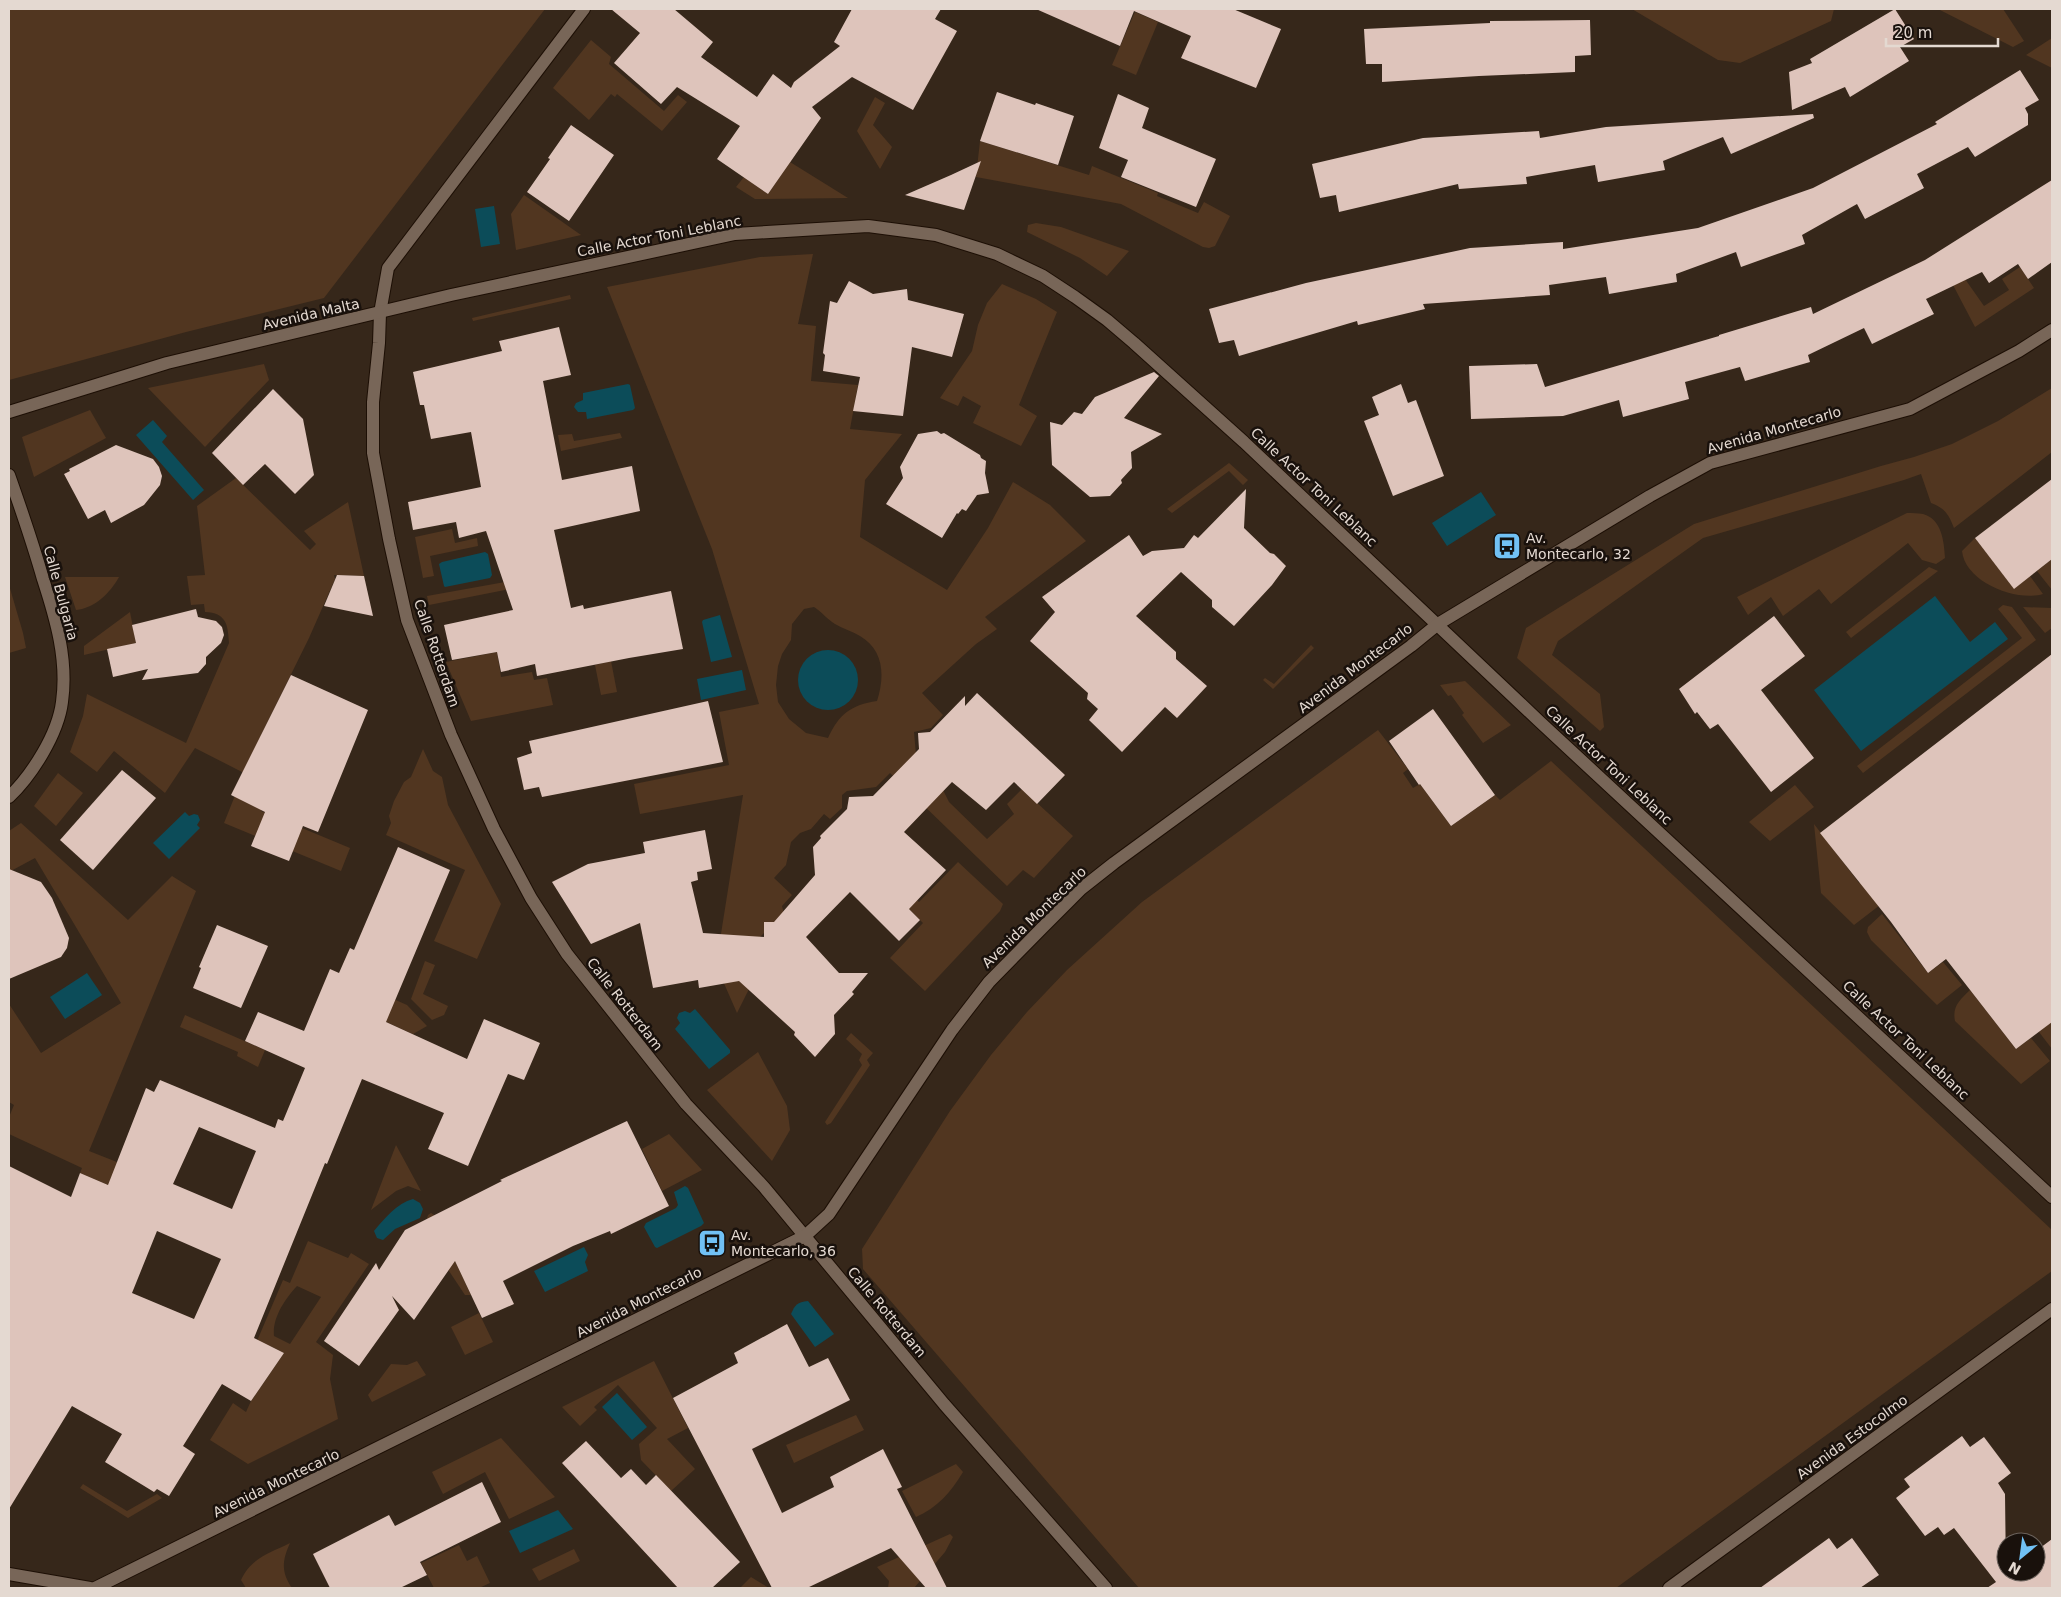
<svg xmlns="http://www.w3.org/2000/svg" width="2061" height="1597" font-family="'DejaVu Sans',sans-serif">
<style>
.green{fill:#513620;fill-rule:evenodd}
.water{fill:#0c4c59}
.building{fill:#dec4bb;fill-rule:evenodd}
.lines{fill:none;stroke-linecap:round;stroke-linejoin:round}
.street-casing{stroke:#1d0f05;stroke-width:14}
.street{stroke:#786658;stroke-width:12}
.labels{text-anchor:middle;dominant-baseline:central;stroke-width:5;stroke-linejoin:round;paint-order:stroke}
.street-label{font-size:14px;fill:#e4d9d1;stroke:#19110c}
.poi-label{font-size:14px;fill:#e4d9d1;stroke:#19110c;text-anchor:start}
</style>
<rect width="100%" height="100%" fill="#36271a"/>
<!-- green -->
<g class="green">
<polygon points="9,9 545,9 324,298 186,332 9,380"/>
<polygon points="1632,9 1834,9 1831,21 1740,63 1718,60"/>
<polygon points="1938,9 2003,9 2024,41 2013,47"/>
<polygon points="1135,12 1158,22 1136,75 1112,65"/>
<polygon points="2052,38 2052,68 2026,55"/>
<polygon points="591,40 611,57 609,64 664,111 678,95 687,102 662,131 617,94 615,97 611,94 589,120 553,88"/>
<polygon points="875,97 885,103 873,125 892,147 880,169 857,131"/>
<polygon points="980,141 1089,175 1092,166 1158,193 1157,196 1198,213 1204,202 1230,216 1215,246 1209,248 1203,247 1121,204 976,177"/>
<polygon points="790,162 848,198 755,199 736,187 744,177 768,194"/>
<polygon points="524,195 581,235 516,250 511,214"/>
<polygon points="1036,223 1061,227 1129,251 1107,276 1080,258 1027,232 1028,225"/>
<path d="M 813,254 L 798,324 L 816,326 L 811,381 L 858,385 L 850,429 L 902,434 L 865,480 L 860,537 L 947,590 L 988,528 L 1013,482 L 1050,505 L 1086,541 L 985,617 L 997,629 L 976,644 L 922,693 L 943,715 L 931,728 L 914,732 L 917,766 L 937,778 L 949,802 L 987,839 L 1014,814 L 1007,804 L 1022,789 L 1073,836 L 1034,878 L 1023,870 L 1007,886 L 890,773 L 876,787 L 847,791 L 842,795 L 842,808 L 830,819 L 824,814 L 811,829 L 800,833 L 791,842 L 786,865 L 774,878 L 792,895 L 782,906 L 786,922 L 764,922 L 764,933 L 760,937 L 749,989 L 737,1013 L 719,972 L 717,959 L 743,795 L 640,814 L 634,784 L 729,765 L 719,712 L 759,704 L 712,549 L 607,287 L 760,257 ZM 814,607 C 822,612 828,620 835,624 C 843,629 852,631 860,636 C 884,650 885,676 877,701 C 851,705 839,714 828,738 L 806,733 L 789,719 L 778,702 L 776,685 L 778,666 L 782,654 L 791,640 L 792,624 L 804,609 Z"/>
<polygon points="2020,267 2034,288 1975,327 1953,285 1965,279 1984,306 2009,290 2002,279"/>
<polygon points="1002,284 1036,299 1057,312 1019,405 1037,416 1021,446 973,423 981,406 963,396 958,406 940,398 972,351 978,325 987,303"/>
<polygon points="570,295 571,299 473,321 472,318"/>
<polygon points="264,364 269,380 205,447 148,388"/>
<path d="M 2052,388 L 2052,452 L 1954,528 C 1949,515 1945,508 1931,503 L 1921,474 L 1904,480 L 1703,538 L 1558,641 L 1552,655 L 1600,694 L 1604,727 L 1600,731 L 1517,658 L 1526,628 L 1694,524 L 1881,466 L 1914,457 L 1952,444 L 1998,421 Z"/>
<polygon points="90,410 106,438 34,477 22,437"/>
<polygon points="620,433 622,438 561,451 558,435 572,434 574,441"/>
<polygon points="1229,463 1248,480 1243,485 1229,471 1172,513 1167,509"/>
<path d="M 236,478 L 310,550 L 316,544 L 304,531 L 348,502 L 364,576 L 334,575 L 335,579 L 309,638 L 261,735 L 285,745 L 261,811 L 350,848 L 341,871 L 224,823 L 244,773 L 195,748 L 165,793 L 114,751 L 97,772 L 70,752 L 83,716 L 87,694 L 186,743 L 229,643 C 228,624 226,613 205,612 L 204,604 L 191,605 L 187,576 L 205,575 L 197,506 Z"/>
<path d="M 1907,513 C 1912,513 1918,513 1923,514 C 1942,519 1944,542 1945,558 L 1936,564 L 1922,560 L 1908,543 L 1831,604 L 1819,589 L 1783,616 L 1771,597 L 1748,615 L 1737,597 Z"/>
<polygon points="452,529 455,543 477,538 478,546 430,556 434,576 423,578 415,537"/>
<path d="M 1975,538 L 2014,588 L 2030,576 L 2043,594 C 2016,602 1965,582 1962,551 Z"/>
<polygon points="560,558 565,578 429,605 427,596 505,582"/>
<polygon points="2052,559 2052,590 2037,571"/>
<polygon points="1929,567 1938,571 1851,638 1846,632"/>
<path d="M 65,577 L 119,577 C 110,593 95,608 76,610 Z"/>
<polygon points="9,585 23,633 26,648 9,653"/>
<polygon points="2003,605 2012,607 2036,640 1863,773 1857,766 2022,638 1998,609"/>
<polygon points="2023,607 2052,608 2052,628 2045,633"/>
<polygon points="130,612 136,643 84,655 84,646"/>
<polygon points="1311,645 1314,648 1273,689 1263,680 1265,678 1274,684"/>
<polygon points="497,652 501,677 532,672 534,680 547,678 553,705 471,721 446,662"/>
<polygon points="611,661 617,692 601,695 595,665"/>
<polygon points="1465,681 1511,725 1483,743 1462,715 1464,713 1451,695 1448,696 1440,685"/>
<polygon points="1378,730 1408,769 1403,773 1413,788 1420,784 1451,826 1495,795 1500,800 1551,761 2052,1230 2052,1271 1616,1588 1139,1588 863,1269 862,1249 950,1111 991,1055 1027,1012 1067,970 1142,902"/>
<polygon points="423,749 433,771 442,777 448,805 501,904 477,959 434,941 465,870 386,835 391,823 389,816 394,801 404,782 411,777"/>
<polygon points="58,773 83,793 56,826 34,806"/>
<polygon points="1795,785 1814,807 1770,841 1749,822"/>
<polygon points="21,823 128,920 172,876 196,891 89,1151 170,1183 110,1186 80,1173 82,1168 9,1134 9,1117 14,1105 9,1102 9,1004 41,1053 121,1003 35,858 9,872 9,831"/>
<polygon points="1814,824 1859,883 1874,872 1893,895 1854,925 1821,893"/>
<polygon points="958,862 1003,904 1000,911 925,991 890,958 923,923 902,902 904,888 919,902"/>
<polygon points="1882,914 1928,973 1943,962 1962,985 1937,1005 1871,940 1867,932 1868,927"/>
<polygon points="425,961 435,965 423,994 448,1006 444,1015 432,1020 411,999"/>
<polygon points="373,990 407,1005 427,1026 413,1034 417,1036 371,1015"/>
<path d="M 1970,990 L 2016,1049 L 2031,1038 L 2050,1061 L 2021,1084 L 1955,1021 C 1952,1006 1960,1000 1970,990 Z"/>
<polygon points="185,1015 265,1050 258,1067 237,1056 238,1052 180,1027"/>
<polygon points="2052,1021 2052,1049 2039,1032"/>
<polygon points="851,1033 873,1053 867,1060 870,1065 831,1123 827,1125 825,1122 862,1065 859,1060 862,1054 846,1039"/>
<polygon points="758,1052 787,1106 790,1130 772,1161 707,1090"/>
<polygon points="669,1134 702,1170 662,1191 642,1149"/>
<polygon points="396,1145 421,1191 408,1186 396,1191 371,1210"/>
<polygon points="431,1213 434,1215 471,1295 465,1295 443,1262 426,1222 428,1215"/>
<path d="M 308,1241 L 348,1258 L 351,1253 L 369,1264 L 316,1342 L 333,1355 L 330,1379 L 338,1419 L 248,1464 L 210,1440 L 233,1403 L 246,1412 L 251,1401 L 284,1353 L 270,1346 L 263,1356 L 257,1341 L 283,1280 L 290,1283 ZM 297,1286 L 321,1297 L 290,1344 L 274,1336 C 272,1318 285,1299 297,1286 Z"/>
<polygon points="479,1313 493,1342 465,1355 451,1327"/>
<polygon points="417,1361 426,1375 372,1402 368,1395 391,1364 407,1365"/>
<polygon points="654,1361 688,1428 667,1439 695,1469 671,1491 641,1460 639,1444 657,1428 618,1385 594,1407 597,1410 580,1426 562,1407"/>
<polygon points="856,1415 864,1430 794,1463 786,1445"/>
<polygon points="501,1438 555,1497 509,1519 485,1472 443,1494 432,1472"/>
<path d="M 956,1464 L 963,1472 C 951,1492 937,1508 916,1517 L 902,1491 Z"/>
<polygon points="83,1484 127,1511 157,1494 162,1498 128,1518 80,1488"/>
<polygon points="950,1534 953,1537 945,1552 914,1588 888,1588 889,1581 877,1567"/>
<path d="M 290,1543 C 282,1561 281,1572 292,1588 L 246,1588 L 241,1580 C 251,1558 270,1553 290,1543 Z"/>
<polygon points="459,1545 467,1561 477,1556 490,1583 479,1588 434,1588 421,1563"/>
<polygon points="574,1549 580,1561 539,1581 532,1569"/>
<polygon points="751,1577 769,1588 740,1588"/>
</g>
<!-- water -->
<g class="water">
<polygon points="494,206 500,244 481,247 475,209"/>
<polygon points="628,384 630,385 635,408 633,410 587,419 586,412 578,412 574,407 576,403 583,400 583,393"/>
<polygon points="153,420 167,436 162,442 204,490 193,500 136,435"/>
<polygon points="1481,492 1496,515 1447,546 1432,523"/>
<polygon points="485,552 488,554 492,575 490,578 445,587 444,586 439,564 442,562"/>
<polygon points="1935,596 1970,642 1995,622 2008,639 1861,751 1814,690"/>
<polygon points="720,615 732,657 711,662 702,622 703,620"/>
<circle cx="828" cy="680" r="30"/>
<polygon points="742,670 746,690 701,700 697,679"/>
<polygon points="185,812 189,816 194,814 198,815 200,820 197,825 200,828 169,859 153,843"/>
<polygon points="87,973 102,995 65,1019 50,997"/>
<polygon points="695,1009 730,1050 730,1053 709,1069 675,1029 680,1023 677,1018 679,1013 685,1011 690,1013"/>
<polygon points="685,1186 688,1188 704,1223 701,1226 657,1248 655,1247 644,1227 646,1223 676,1208 678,1205 674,1192"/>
<path d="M 413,1199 L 420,1203 L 423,1209 L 420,1218 L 395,1229 L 383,1240 L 377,1238 L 374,1231 C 384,1219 397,1203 413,1199 Z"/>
<polygon points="584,1247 588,1255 585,1262 588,1271 545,1292 534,1271"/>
<path d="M 808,1301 L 834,1334 L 815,1347 L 791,1314 C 795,1305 797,1302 808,1301 Z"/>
<polygon points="617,1393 647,1427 632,1440 602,1407"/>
<polygon points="558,1510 573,1529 520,1553 509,1531"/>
</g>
<!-- building -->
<g class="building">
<polygon points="611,9 674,9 713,42 701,57 757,97 773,74 791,88 794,82 840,46 834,42 852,9 941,9 935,19 957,31 913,110 852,77 812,107 821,118 768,194 717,159 740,126 677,87 661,104 614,63 640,33"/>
<polygon points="1036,9 1233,9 1281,29 1256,88 1181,58 1191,36 1134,11 1120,46"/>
<polygon points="1895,9 1914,39 1900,47 1909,61 1850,97 1845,87 1792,110 1789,72 1812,63 1810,59"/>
<polygon points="1590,20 1591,55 1575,56 1575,72 1479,76 1382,82 1382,64 1366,64 1364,29 1490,23 1490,21"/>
<polygon points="2020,70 2039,100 2025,108 2028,114 2028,125 1975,157 1968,147 1917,174 1924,188 1865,219 1857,204 1802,235 1805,244 1741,267 1736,252 1676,274 1677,282 1609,294 1606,277 1549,285 1550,295 1423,304 1425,309 1358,325 1357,321 1239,356 1234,340 1219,343 1209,309 1306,283 1470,248 1563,242 1563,249 1698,228 1813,188 1937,124 1935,122"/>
<polygon points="997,92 1035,105 1036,103 1074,116 1058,165 980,141"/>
<polygon points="1118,94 1149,108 1142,128 1216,159 1196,207 1121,177 1128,160 1099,148"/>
<polygon points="1813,114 1814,118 1731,154 1723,137 1663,161 1665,170 1598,182 1595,165 1526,177 1527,184 1459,189 1458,184 1339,212 1336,195 1320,198 1312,164 1423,138 1539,131 1540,138 1606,127"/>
<polygon points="571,125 614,155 569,221 527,192 550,159 548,158"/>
<polygon points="981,161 964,210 905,195 951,175"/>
<polygon points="2052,180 2052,262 2028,279 2018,264 1989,283 1982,272 1926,299 1934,314 1872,344 1864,328 1808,355 1810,362 1745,381 1740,367 1685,382 1689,399 1623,417 1619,400 1563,416 1471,419 1469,366 1537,364 1545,387 1719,336 1719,335 1811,307 1813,314 1925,260"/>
<polygon points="849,281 873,294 907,289 908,300 964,314 952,357 912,347 903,416 853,411 860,377 823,371 825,355 823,353 830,301 837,303"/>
<polygon points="559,327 571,375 543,381 562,480 632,466 640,511 554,530 571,608 583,605 584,609 671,591 683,649 629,658 537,676 535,664 501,672 497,652 452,660 444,625 513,610 486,531 459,538 456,522 413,530 408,502 481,487 471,432 431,439 424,405 420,405 413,372 502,351 499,341"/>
<polygon points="1154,372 1159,376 1124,418 1162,434 1131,452 1132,468 1121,480 1122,483 1110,496 1090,497 1052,465 1050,422 1062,425 1074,412 1082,414 1095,397"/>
<polygon points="1401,384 1408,403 1416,400 1444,476 1393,496 1364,421 1379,415 1372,397"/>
<polygon points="273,389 303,419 314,475 295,494 265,464 243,485 212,453"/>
<polygon points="937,431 941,434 944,433 980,455 981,458 986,461 985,473 989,493 977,495 966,511 962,509 958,514 957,513 942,538 886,504 903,478 900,467 918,434"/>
<polygon points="116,445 153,459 159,467 162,476 160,485 144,505 111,523 105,510 88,519 64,474 70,471 69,469"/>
<polygon points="2052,479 2052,559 2014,589 1975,538"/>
<polygon points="1246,489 1244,528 1270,553 1274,554 1286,566 1272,585 1234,626 1212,607 1212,600 1181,572 1136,616 1176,652 1176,659 1207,686 1177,718 1165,707 1122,752 1089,720 1098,709 1087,699 1088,693 1030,641 1055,612 1042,597 1129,535 1143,556 1152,551 1184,548 1194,535 1198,538"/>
<polygon points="337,575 364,576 373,616 324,606"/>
<polygon points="196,609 198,617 216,621 222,627 224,635 221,643 206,657 206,664 198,673 142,680 148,669 113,677 107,649 136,643 132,625"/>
<polygon points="1774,616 1805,656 1761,690 1814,758 1771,792 1718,724 1710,729 1697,712 1695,714 1679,689"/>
<polygon points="2052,654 2052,1022 2016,1049 1946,959 1928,973 1891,922 1820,833"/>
<polygon points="291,675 368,710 318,832 303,826 289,861 251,846 265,812 231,795"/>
<polygon points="977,693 1065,775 1037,804 1014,782 986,810 952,782 904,832 946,870 909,909 920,920 899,941 850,892 806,937 839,973 868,973 852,992 854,994 834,1015 835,1034 815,1057 794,1035 795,1032 739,981 699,988 698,980 653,988 640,923 591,944 552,882 588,864 645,853 643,842 705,830 712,869 697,872 698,880 691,882 703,933 764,937 764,922 774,922 815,875 813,847 821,838 820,836 847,809 849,797 873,796 919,749 918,733 930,732 965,696 965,706"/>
<polygon points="708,701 723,762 542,797 539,787 524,790 517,758 532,753 529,741"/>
<polygon points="1433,709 1495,795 1451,826 1420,784 1419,785 1389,741"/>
<polygon points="122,770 156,798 93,870 60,840"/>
<path d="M 398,847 L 450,870 L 386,1022 L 467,1059 L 484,1019 L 540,1043 L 524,1080 L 508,1074 L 468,1166 L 428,1149 L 444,1113 L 362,1079 L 327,1164 L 325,1163 L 254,1338 L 284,1353 L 251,1401 L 222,1384 L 183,1446 L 195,1454 L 169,1496 L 157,1489 L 154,1492 L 105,1462 L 122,1434 L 72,1406 L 9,1509 L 9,1166 L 71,1197 L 80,1173 L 108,1185 L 146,1088 L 154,1092 L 160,1080 L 275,1128 L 278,1119 L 283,1121 L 305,1068 L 245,1041 L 258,1012 L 304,1031 L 330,969 L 339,973 L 350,948 L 354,950 ZM 199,1127 L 256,1151 L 232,1209 L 173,1184 ZM 157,1231 L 221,1259 L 194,1319 L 132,1293 Z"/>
<polygon points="9,869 41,882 52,898 69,938 67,948 61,957 9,979"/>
<polygon points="217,925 268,946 241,1008 193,988 201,968 199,967"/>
<polygon points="627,1121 669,1206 611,1234 610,1231 573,1246 503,1281 514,1304 482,1318 455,1261 414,1320 392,1296 399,1310 359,1366 324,1341 376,1263 379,1270 405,1230 502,1181 500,1180"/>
<polygon points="787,1324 809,1367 828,1358 850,1400 752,1449 782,1513 834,1487 830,1477 883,1449 902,1487 897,1489 947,1588 926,1588 891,1548 807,1588 772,1588 673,1398 738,1363 734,1353"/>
<polygon points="1962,1436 1970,1447 1984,1437 2011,1473 1998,1483 2005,1494 2006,1574 2009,1572 2036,1572 2036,1551 2052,1539 2052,1588 1987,1588 1996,1582 1954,1528 1944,1535 1938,1527 1925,1536 1896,1498 1910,1487 1904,1479"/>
<polygon points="586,1441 621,1478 631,1469 646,1485 656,1475 740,1562 712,1588 678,1588 562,1463"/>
<polygon points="482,1482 501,1522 420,1562 427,1575 400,1588 330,1588 313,1554 389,1515 395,1526"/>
<polygon points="1829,1538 1837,1549 1852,1538 1879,1575 1860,1588 1760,1588"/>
</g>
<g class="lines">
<!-- street casing -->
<g class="street-casing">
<g id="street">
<polyline points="584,9 388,268 380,313 379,343 373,402 373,453 389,539 407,620 451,735 494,829 531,898 567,954 686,1104 764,1187 944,1404 1106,1588"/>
<polyline points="9,412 167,363 451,295 735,234 868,226 936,235 997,254 1043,276 1075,297 1107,320 1134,343 1244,442 1540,722 2052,1197"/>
<path d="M 9,475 C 21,509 33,544 43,579 C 56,619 68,660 62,702 C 58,734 32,775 9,797"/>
<polyline points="9,1574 90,1588"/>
<polyline points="95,1588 805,1236 829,1214 952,1030 989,982 1041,929 1081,889 1114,863 1411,646 1438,624 1650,496 1710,463 1910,409 2019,351 2052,330"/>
<polyline points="1669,1588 2052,1309"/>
</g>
</g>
<!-- street -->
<use href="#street" class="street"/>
</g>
<!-- icons -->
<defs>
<g id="bus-square" transform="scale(1.4375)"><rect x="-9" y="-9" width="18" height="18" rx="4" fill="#71c1f5" stroke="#19110c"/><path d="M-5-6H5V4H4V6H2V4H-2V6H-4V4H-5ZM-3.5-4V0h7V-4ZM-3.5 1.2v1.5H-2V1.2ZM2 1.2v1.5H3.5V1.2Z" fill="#111"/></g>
</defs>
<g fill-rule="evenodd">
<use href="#bus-square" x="1507" y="546"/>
<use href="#bus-square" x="712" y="1243"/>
</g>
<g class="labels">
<!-- street labels -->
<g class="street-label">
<text transform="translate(659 236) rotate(-11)">Calle Actor Toni Leblanc</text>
<text transform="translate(311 314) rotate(-13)">Avenida Malta</text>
<text transform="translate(1774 430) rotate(-16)">Avenida Montecarlo</text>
<text transform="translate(1314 487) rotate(43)">Calle Actor Toni Leblanc</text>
<text transform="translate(61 593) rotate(75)">Calle Bulgaria</text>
<text transform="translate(437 653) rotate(71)">Calle Rotterdam</text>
<text transform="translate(1355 668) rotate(-37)">Avenida Montecarlo</text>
<text transform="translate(1609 765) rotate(43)">Calle Actor Toni Leblanc</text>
<text transform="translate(1034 917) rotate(-44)">Avenida Montecarlo</text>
<text transform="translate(625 1004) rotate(52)">Calle Rotterdam</text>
<text transform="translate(1906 1040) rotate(43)">Calle Actor Toni Leblanc</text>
<text transform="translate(639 1302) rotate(-27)">Avenida Montecarlo</text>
<text transform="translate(887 1312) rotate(50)">Calle Rotterdam</text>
<text transform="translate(1852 1437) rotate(-36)">Avenida Estocolmo</text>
<text transform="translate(276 1483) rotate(-26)">Avenida Montecarlo</text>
</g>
<!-- poi labels -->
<g class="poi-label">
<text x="1526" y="538">Av.<tspan x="1526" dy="16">Montecarlo, 32</tspan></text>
<text x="731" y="1235">Av.<tspan x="731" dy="16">Montecarlo, 36</tspan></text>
</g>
</g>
<!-- border -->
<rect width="2061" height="1597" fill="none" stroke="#e4d9d1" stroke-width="20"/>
<!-- north arrow -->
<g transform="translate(2021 1557) rotate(209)"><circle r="24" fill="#19110c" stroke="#6a615b"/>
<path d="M0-4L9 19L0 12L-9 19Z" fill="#71c1f5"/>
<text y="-8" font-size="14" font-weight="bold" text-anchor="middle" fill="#e4d9d1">N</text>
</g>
<!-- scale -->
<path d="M1886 38v8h112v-8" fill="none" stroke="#e4d9d1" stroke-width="2.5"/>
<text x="1894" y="38" font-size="15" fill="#e4d9d1" stroke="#19110c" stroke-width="4" paint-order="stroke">20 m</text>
</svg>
